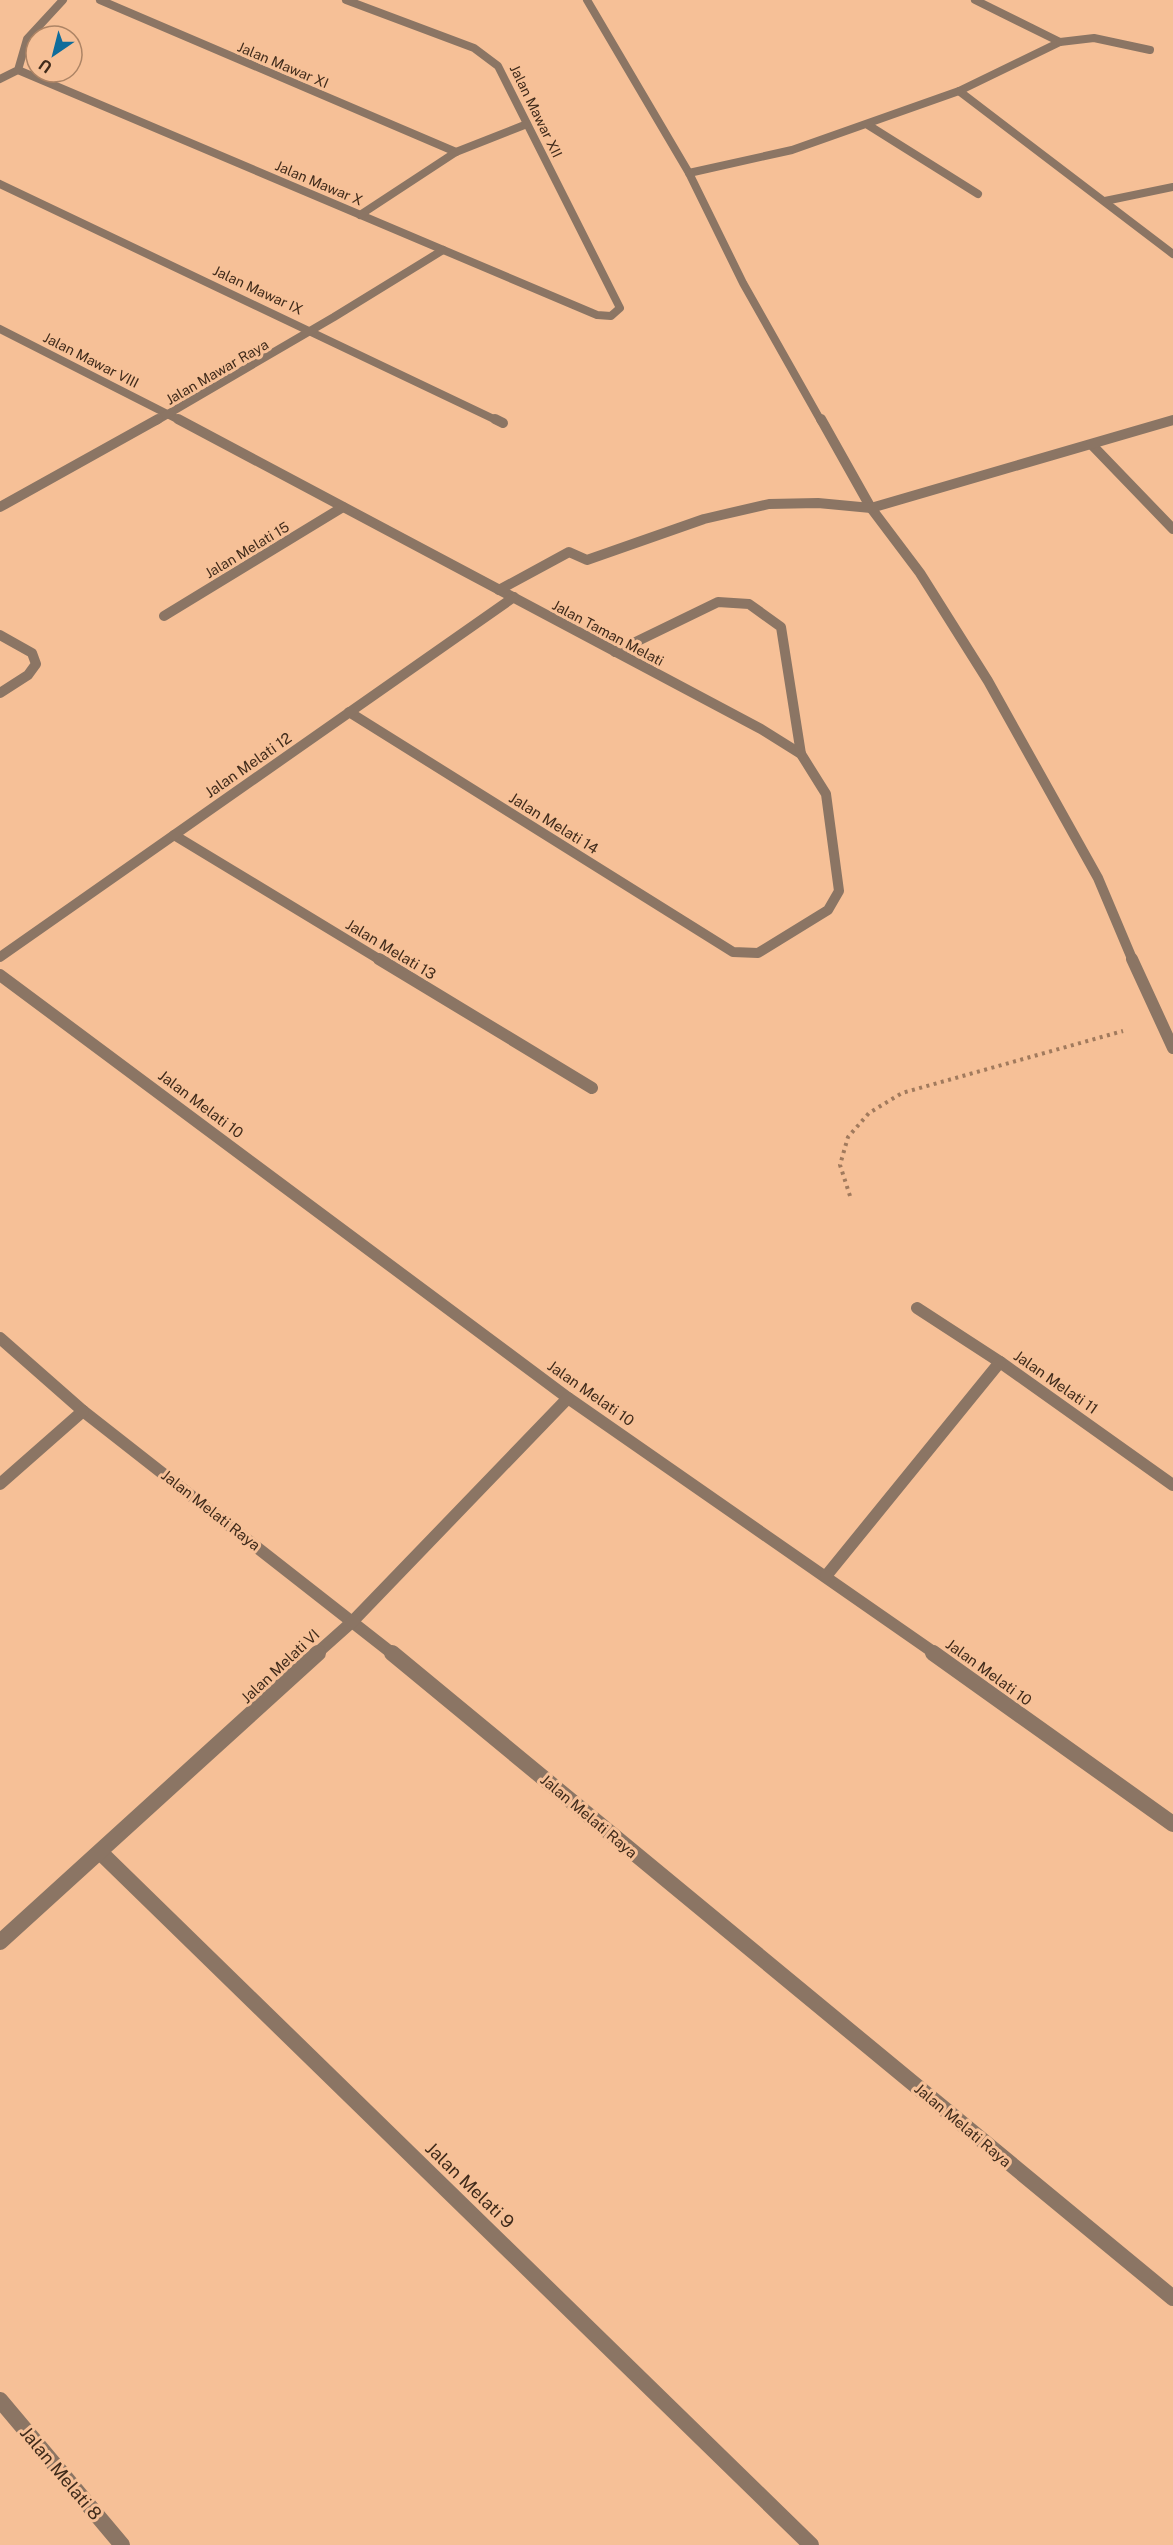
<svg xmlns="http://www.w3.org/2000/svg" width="1173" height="2545" font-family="'Public Sans',sans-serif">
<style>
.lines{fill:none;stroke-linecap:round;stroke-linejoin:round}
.path{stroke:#a17a5d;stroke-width:4;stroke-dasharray:3 4.5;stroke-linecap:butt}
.street-far3{stroke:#8b7564;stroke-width:8}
.street-far2{stroke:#8b7564;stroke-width:10}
.street-far1{stroke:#8b7564;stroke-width:12}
.street{stroke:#8b7564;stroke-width:16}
.labels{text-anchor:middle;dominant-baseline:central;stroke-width:6;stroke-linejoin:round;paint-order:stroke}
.far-street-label{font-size:14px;fill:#402b1b;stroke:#f6c097}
.street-label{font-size:15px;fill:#402b1b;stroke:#f6c097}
.near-street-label{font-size:18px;fill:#402b1b;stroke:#f6c097}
</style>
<rect width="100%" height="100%" fill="#f6c097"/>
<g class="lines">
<!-- path -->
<polyline class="path" points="850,1196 840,1165 848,1137 869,1113 902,1093 1123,1031"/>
<!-- street-far3 -->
<g class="street-far3">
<polyline points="100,0 456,152"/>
<polyline points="587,0 689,173 743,283 821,421"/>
<polyline points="975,0 1060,42 959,91 1173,254"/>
<polyline points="1060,42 1094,38 1150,50"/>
<polyline points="18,70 597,315 611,316 620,308 498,66 474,48 346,0"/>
<polyline points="0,79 18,70 27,39 63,0"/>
<polyline points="868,125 978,194"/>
<polyline points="689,173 792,150 959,91"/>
<polyline points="0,184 498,421"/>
<polyline points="1105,201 1173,187"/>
<polyline points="360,215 456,152 527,124"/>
<polyline points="0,329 181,421"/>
<polyline points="156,421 334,317 443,250"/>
<polyline points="1170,421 1173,420"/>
</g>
<!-- street-far2 -->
<g class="street-far2">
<polyline points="178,419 761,729 801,754 826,794 839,891 828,910 758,953 733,952 349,712"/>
<polyline points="495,419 503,423"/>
<polyline points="821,419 871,508 920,573 988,681 1098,878 1133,961"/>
<polyline points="1092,445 1173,529"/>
<polyline points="0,507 158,419"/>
<polyline points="499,590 569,552 587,560 704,519 769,504 818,503 871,508 1173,420"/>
<polyline points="164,616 343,507"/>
<polyline points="0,635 32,653 36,664 28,675 0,693"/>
<polyline points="615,652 718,602 749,604 781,627 801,754"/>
<polyline points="174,835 382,961"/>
<polyline points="0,957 514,597"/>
</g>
<!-- street-far1 -->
<g class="street-far1">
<polyline points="379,959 592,1088"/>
<polyline points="1132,959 1173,1048"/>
<polyline points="0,975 568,1398 936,1654"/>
<polyline points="917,1308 1000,1362 1173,1485"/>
<polyline points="0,1338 83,1411 393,1654"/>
<polyline points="0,1484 83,1411"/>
<polyline points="826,1576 1000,1362"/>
<polyline points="316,1654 353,1621 568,1398"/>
</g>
<!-- street -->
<g class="street">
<polyline points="392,1653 1173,2298"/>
<polyline points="933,1653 1173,1824"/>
<polyline points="101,1853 811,2545"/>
<polyline points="0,1942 318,1653"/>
<polyline points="0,2400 122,2545"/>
</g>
</g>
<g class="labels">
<!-- far-street labels -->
<g class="far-street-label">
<text transform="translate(283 65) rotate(23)">Jalan Mawar XI</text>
<text transform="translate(536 111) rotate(64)">Jalan Mawar XII</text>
<text transform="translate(319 183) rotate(23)">Jalan Mawar X</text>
<text transform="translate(258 290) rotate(25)">Jalan Mawar IX</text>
<text transform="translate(91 360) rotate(27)">Jalan Mawar VIII</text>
<text transform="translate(217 372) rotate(-30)">Jalan Mawar Raya</text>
<text transform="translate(247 550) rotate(-31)">Jalan Melati 15</text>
<text transform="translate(608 633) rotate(28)">Jalan Taman Melati</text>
</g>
<!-- street labels -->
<g class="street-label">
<text transform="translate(248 765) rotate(-35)">Jalan Melati 12</text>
<text transform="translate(554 823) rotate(32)">Jalan Melati 14</text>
<text transform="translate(391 949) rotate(31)">Jalan Melati 13</text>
<text transform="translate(201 1104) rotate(37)">Jalan Melati 10</text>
<text transform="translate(1056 1382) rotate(35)">Jalan Melati 11</text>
<text transform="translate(591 1393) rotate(35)">Jalan Melati 10</text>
<text transform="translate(211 1510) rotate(38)">Jalan Melati Raya</text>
<text transform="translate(280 1666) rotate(-43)">Jalan Melati VI</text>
<text transform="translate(989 1672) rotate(36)">Jalan Melati 10</text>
<text transform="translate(589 1816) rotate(40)">Jalan Melati Raya</text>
<text transform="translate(963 2125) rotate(40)">Jalan Melati Raya</text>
</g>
<!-- near-street labels -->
<g class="near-street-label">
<text transform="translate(470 2185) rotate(44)">Jalan Melati 9</text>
<text transform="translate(61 2473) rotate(50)">Jalan Melati 8</text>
</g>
</g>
<!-- north arrow -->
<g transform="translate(54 54) rotate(215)"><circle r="28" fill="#f6c097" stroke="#ad8465" stroke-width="1.5"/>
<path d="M0-4.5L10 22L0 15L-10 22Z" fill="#0e6c9b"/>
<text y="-9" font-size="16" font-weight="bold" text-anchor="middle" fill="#402b1b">U</text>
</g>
</svg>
